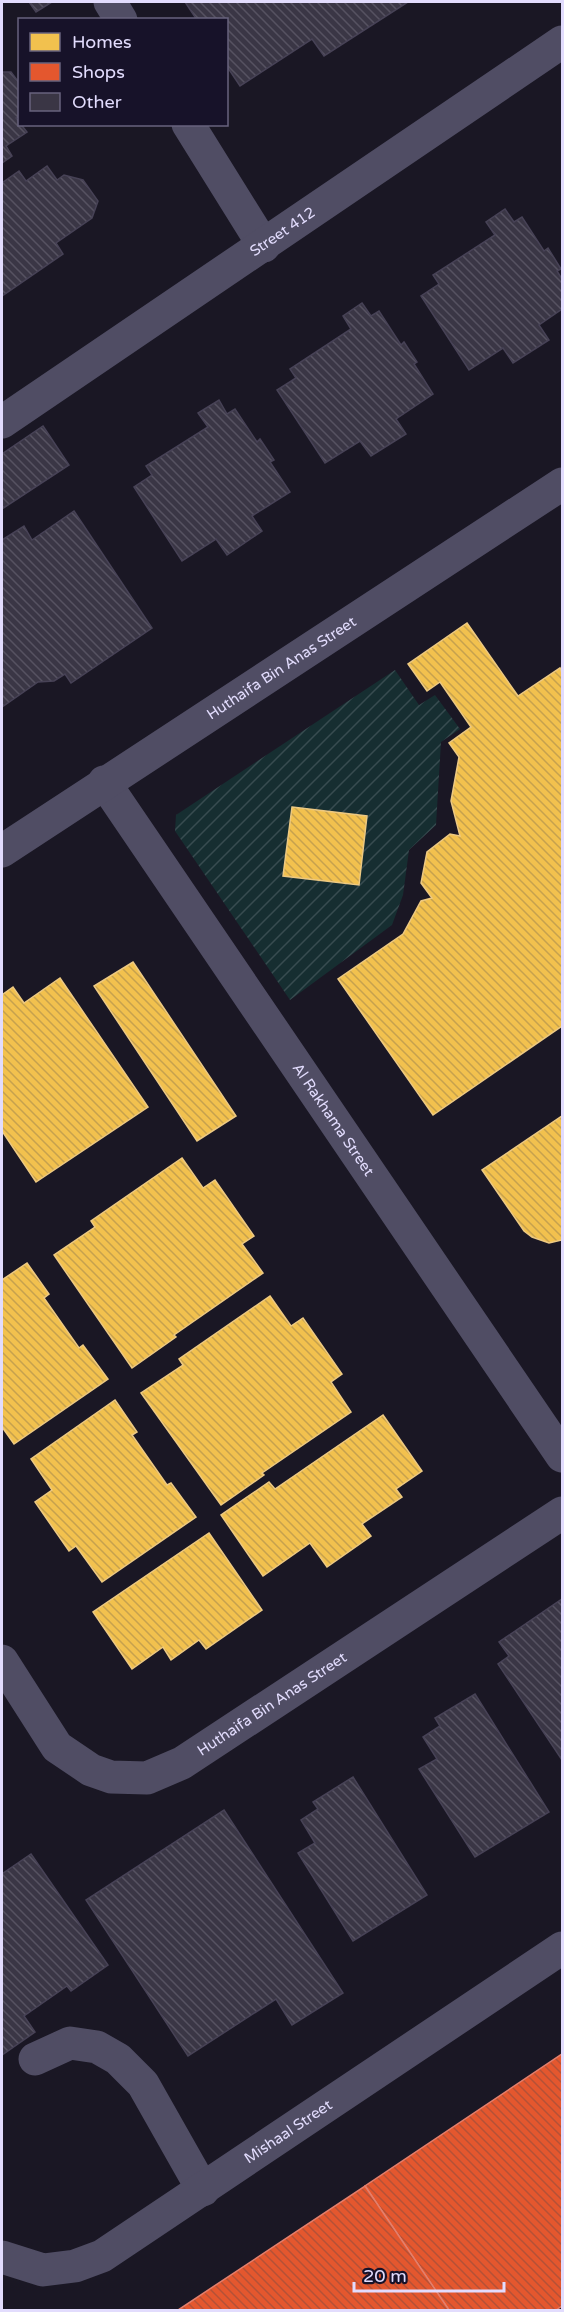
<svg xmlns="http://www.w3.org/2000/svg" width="564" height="2312" font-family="'Varela Round',sans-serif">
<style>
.garden{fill:url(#garden-furrows)}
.homes{fill:url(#homes-back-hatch);stroke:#edc982;stroke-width:1.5}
.shops{fill:url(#shops-back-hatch);stroke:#e37f6c;stroke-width:1.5}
.building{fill:url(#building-back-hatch);stroke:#474256;stroke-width:1.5}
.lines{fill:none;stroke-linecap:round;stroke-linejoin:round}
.minor{stroke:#504d64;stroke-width:33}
.labels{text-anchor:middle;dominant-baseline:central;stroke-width:6;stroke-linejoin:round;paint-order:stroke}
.street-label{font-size:15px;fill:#e2dcfd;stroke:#171229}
</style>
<defs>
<pattern id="garden-furrows" width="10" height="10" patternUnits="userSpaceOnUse" patternTransform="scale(1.5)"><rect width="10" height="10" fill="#162e31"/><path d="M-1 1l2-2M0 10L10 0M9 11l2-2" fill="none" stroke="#384c50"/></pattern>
<pattern id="homes-back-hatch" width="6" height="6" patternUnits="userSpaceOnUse" patternTransform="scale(1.5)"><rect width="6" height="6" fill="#f2c14e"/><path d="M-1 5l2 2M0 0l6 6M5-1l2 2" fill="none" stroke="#c6a14e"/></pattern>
<pattern id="shops-back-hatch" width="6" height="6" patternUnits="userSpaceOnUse" patternTransform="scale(1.5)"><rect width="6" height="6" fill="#e4572e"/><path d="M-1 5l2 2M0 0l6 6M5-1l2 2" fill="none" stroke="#b45137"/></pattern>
<pattern id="building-back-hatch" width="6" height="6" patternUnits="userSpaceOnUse" patternTransform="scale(1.5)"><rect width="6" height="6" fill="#3a3645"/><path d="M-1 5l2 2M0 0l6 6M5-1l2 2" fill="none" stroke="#565261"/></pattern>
</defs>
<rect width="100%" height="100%" fill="#1a1724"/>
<!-- garden -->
<polygon class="garden" points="395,670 419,705 435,695 460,729 441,742 436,825 409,850 403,895 392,925 290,1000 175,831 176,815"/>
<!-- homes -->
<g class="homes">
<polygon points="467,623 518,696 560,668 562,673 562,1026 433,1115 338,979 403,934 421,901 432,898 421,883 427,852 450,834 460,836 451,801 459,757 449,743 471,727 440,682 427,691 408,664"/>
<polygon points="292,807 367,816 359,885 283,876"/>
<polygon points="133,962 236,1116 197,1141 94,986"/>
<polygon points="60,978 148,1107 36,1182 2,1131 2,995 13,987 24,1003"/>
<polygon points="562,1116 562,1240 549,1243 532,1237 524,1231 482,1170"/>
<polygon points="182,1158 203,1188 215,1180 254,1236 242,1244 263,1273 174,1335 176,1337 132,1368 54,1255 95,1227 91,1221"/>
<polygon points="27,1263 49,1294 44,1298 79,1348 83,1345 108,1379 14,1444 2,1427 2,1280"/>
<polygon points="270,1296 291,1326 303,1318 342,1374 331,1382 351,1412 262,1473 264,1475 221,1505 141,1393 183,1365 179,1359"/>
<polygon points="115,1400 137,1432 132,1435 167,1485 171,1483 196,1517 102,1582 76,1546 69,1551 35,1502 52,1490 31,1459"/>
<polygon points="383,1415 422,1471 396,1489 402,1497 362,1524 371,1536 327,1567 310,1543 263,1576 221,1515 269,1482 275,1489"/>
<polygon points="209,1533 262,1610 206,1649 199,1640 171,1660 163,1647 132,1669 93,1612"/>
</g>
<!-- shops -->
<g class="shops">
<polygon points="562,2054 562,2306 556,2310 449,2310 365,2186"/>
<polygon points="365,2186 449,2310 178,2310"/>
</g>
<!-- building -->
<g class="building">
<polygon points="29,2 52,2 36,12"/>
<polygon points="185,2 408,2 324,56 312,39 240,86 226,65 226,20 197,20"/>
<polygon points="2,72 11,72 20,84 20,116 16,118 27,132 6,146 12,156 2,163"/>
<polygon points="47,166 57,180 64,175 83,180 98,201 92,218 56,243 63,254 2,296 2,183 19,171 26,181"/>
<polygon points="505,209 514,222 522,217 544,251 548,248 561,269 557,271 562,279 562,309 539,325 549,340 513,363 503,348 469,370 421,296 439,284 433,275 495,235 486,222"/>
<polygon points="362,303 371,316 379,311 401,345 404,342 417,362 414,364 433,394 396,419 406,434 371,456 360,441 325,463 277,390 296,378 290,369 351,329 343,316"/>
<polygon points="219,400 227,414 235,409 257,442 260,439 274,460 270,462 290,492 252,516 262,531 227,555 216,539 182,561 134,487 152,475 146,466 208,427 198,413"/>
<polygon points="43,426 69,465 2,509 2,454"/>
<polygon points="74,511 152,628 71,683 65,674 54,681 38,682 2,707 2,540 24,526 32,540"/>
<polygon points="562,1599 562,1760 498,1664 509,1656 499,1642"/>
<polygon points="475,1694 549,1812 475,1857 419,1769 437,1759 423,1737 440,1726 435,1718"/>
<polygon points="353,1777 427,1895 353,1941 298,1853 315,1843 301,1820 318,1809 313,1802"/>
<polygon points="224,1810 343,1993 292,2025 276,1999 188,2056 86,1900"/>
<polygon points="31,1854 108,1965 71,1991 67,1986 24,2016 35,2032 2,2055 2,1874"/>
</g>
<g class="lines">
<!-- minor -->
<g class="minor">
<polyline points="110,2 121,20"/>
<polyline points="188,124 264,246"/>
<path id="s1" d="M 2,422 L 562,42"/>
<path id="s2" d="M 104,782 L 562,1456"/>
<path id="s3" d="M 2,851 L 562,484"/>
<path id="s4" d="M 2,1661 L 57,1747 L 91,1770 L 111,1777 L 147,1778 L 182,1763 L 562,1513"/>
<polyline points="35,2059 70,2043 97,2047 118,2059 143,2084 203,2190"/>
<path id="s5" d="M 2,2257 L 43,2270 L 75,2266 L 102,2256 L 562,1948"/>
</g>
</g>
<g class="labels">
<!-- street labels -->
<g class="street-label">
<text stroke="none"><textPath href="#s1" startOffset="339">Street 412</textPath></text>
<text stroke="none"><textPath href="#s3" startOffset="334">Huthaifa Bin Anas Street</textPath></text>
<text stroke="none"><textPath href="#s2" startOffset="408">Al Rakhama Street</textPath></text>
<text stroke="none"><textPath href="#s4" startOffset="346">Huthaifa Bin Anas Street</textPath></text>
<text stroke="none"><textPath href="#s5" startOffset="328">Mishaal Street</textPath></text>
</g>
</g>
<!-- border -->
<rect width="564" height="2312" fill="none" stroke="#e2dcfd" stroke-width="6"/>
<!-- legend -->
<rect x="18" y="18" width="210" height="108" fill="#171229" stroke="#68637e" stroke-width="1.5"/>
<rect x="30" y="33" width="30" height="18" fill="#f2c14e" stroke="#68637e" stroke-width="1.5"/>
<text x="72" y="48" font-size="18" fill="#e2dcfd">Homes</text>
<rect x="30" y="63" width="30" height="18" fill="#e4572e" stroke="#68637e" stroke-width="1.5"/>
<text x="72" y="78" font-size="18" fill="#e2dcfd">Shops</text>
<rect x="30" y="93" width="30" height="18" fill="#3a3645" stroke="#68637e" stroke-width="1.5"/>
<text x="72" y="108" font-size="18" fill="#e2dcfd">Other</text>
<!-- scale -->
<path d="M354 2282v9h150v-9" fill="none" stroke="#e2dcfd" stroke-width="3"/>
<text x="363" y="2282" font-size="18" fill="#e2dcfd" stroke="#171229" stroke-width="4.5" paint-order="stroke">20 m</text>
</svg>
